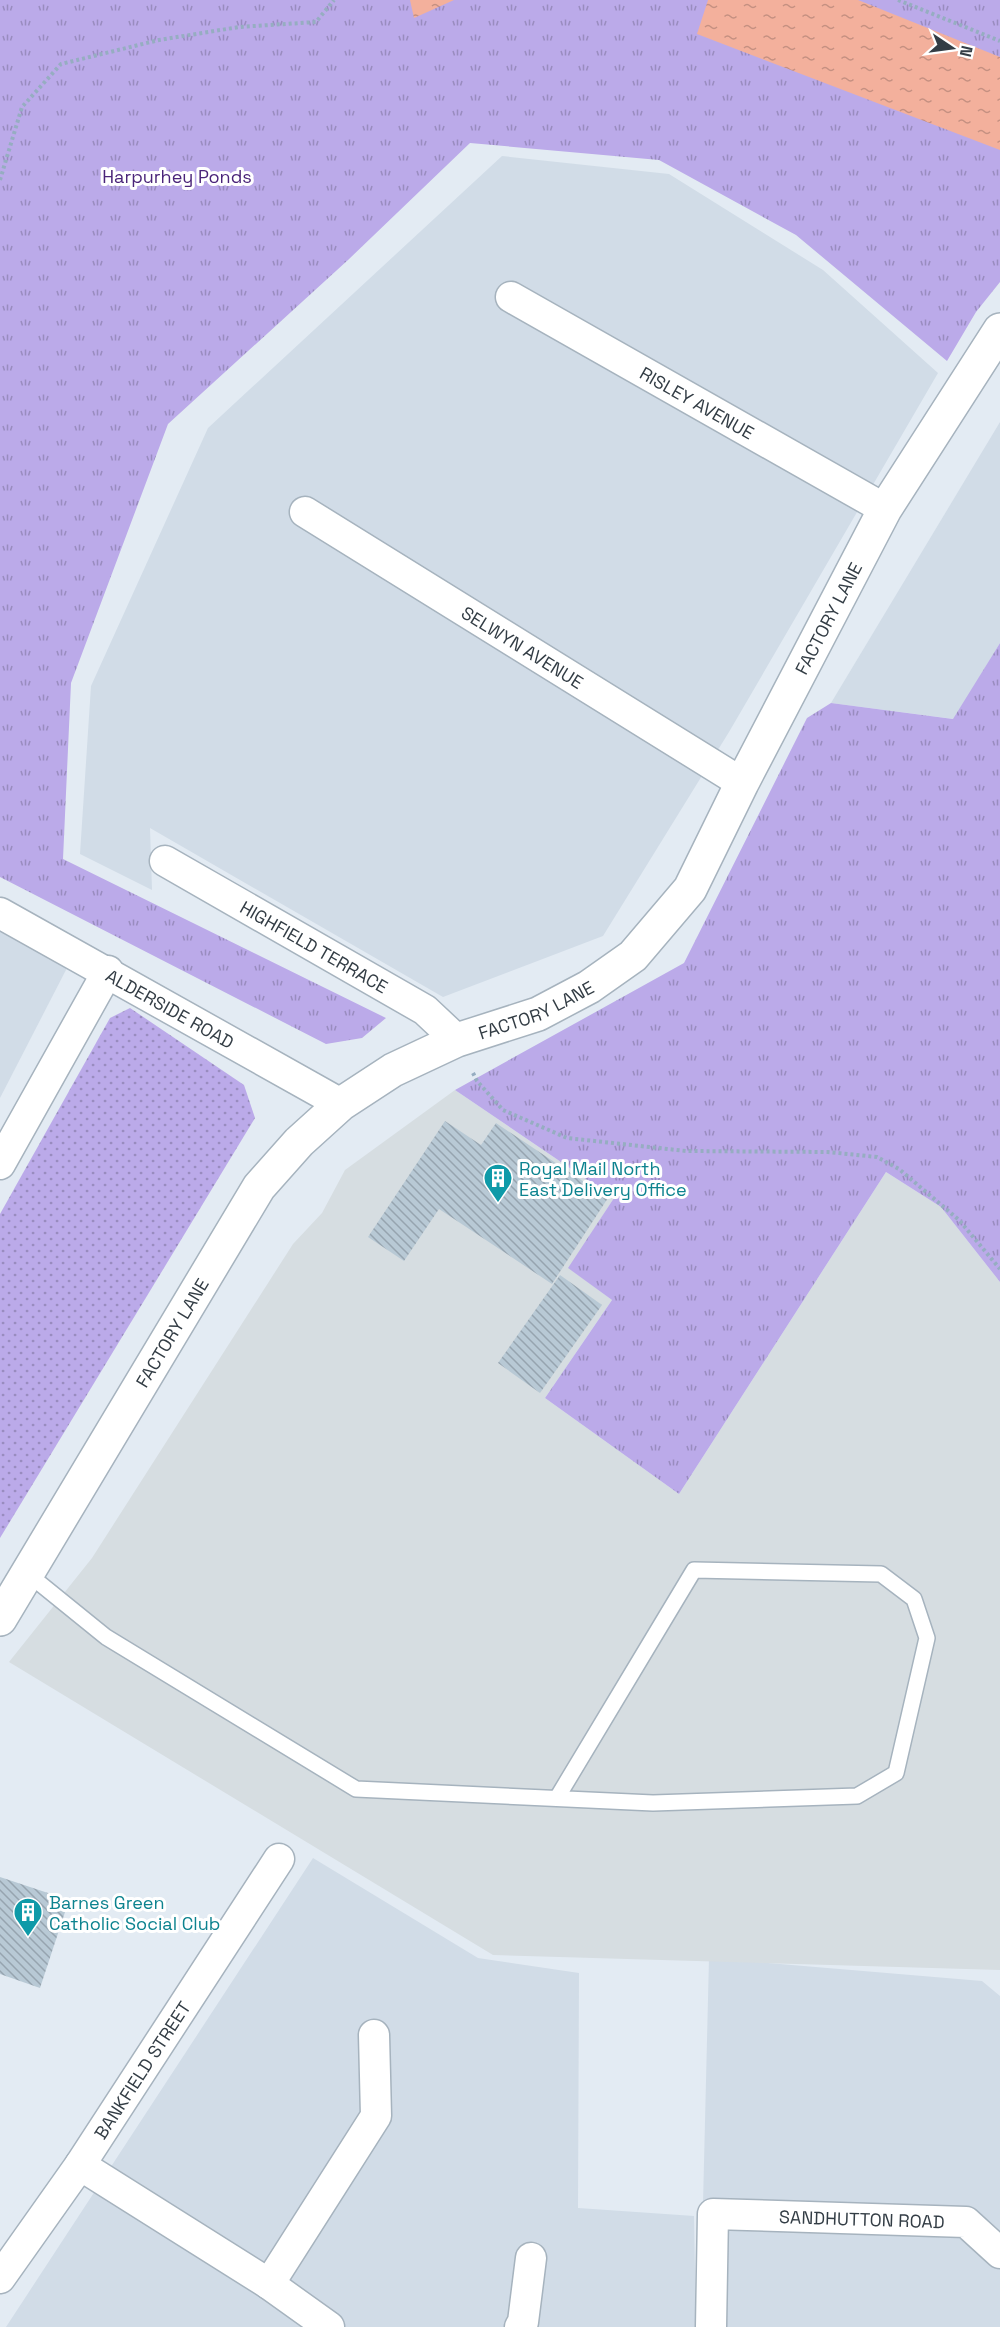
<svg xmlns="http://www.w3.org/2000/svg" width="1000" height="2327" font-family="'Space Grotesk',sans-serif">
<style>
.residential{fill:#d1dce7}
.industrial{fill:#d6dde1}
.grass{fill:url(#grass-dots)}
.park{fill:url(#park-tufts)}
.water{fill:url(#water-ripples)}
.building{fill:url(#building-back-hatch)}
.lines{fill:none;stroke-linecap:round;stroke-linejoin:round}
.service-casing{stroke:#a6b3be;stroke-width:18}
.minor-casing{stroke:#a6b3be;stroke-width:33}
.tertiary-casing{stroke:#a6b3be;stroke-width:36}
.path{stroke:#96adc1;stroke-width:4;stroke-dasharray:3 3;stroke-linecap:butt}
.service{stroke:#fff;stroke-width:15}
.minor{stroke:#fff;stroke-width:30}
.tertiary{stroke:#fff;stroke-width:33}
.labels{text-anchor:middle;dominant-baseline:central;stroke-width:6;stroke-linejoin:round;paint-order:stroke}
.park-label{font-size:18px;fill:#4a2479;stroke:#fff}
.street-label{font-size:18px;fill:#333d45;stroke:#fff}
.culture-label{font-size:18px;fill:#0d838f;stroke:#fff;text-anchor:start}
</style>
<defs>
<pattern id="grass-dots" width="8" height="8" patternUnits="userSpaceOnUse" patternTransform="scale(1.5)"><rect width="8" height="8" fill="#bbaae9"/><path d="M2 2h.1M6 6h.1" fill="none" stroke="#998cbf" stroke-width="1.8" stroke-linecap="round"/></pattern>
<pattern id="park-tufts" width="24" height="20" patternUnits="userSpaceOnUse" patternTransform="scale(1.5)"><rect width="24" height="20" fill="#bbaae9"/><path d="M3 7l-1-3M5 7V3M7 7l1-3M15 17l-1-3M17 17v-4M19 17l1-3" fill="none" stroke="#998cbf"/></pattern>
<pattern id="water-ripples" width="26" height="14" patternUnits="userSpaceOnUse" patternTransform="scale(1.5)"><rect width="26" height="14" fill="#f3b09c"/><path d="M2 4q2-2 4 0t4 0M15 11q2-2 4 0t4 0" fill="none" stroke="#c59081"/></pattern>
<pattern id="building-back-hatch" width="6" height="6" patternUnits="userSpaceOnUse" patternTransform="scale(1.5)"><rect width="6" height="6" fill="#b8c9d5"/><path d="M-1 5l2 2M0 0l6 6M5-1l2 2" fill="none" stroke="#96a4af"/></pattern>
</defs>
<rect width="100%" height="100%" fill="#e3ebf3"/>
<!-- residential -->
<g class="residential">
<polygon points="502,156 669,174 823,270 938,373 729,732 603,936 443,997 150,828 152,890 80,854 91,686 208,428"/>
<polygon points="1000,422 1000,643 954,719 831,703"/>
<polygon points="0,931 68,966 0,1098"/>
<polygon points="313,1858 478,1958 579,1973 578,2208 694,2216 696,2327 6,2327"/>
<polygon points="709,1958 982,1981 1000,1996 1000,2327 713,2327 703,2204"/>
</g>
<!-- industrial -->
<polygon class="industrial" points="455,1090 614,1198 569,1268 612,1300 545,1398 679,1494 886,1172 941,1207 1000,1282 1000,1970 493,1955 9,1662 92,1558 293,1244 322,1213 345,1170"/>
<!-- grass -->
<polygon class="grass" points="130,1008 244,1085 255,1118 0,1538 0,1214 110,1018"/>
<!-- park -->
<g class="park">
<polygon points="0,0 1000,0 1000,282 976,312 947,361 796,235 659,160 470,143 348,260 168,424 71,683 63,859 386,1018 362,1038 326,1044 0,877"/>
<polygon points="1000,643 1000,1282 941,1207 886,1172 679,1494 545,1398 612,1300 568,1268 614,1198 455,1090 684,963 807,718 831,703 953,719"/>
</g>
<!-- water -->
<g class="water">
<polygon points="410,0 454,0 414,18"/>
<polygon points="708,0 858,0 1000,57 1000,150 697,34"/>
</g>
<!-- building -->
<g class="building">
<polygon points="445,1121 481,1145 496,1123 608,1198 552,1284 439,1209 404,1261 368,1237"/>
<polygon points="560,1275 602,1305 540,1393 498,1363"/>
<polygon points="0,1877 69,1900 40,1988 0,1974"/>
</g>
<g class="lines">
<!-- service casing -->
<g class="service-casing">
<polyline id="service" points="27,1573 106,1637 356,1789 653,1803 857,1796 896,1773 927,1638 914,1599 881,1574 694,1570 557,1798"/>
</g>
<!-- minor casing -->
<g class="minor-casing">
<g id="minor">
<path id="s1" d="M 511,297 L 885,509"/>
<path id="s2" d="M 305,512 L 742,783"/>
<path id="s3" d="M 165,861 L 425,1010 L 457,1040"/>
<path id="s4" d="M 0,913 L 341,1104"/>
<polyline points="0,1164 108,971"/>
<polyline points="80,2165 269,2284 329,2327"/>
<path id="s5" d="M 0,2278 L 80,2165 L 279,1859"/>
<polyline points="269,2284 376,2116 374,2035"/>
<polyline points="520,2327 523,2322 531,2258"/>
<path id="s6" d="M 711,2327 L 713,2214 L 966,2222 L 1000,2253"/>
</g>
</g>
<!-- tertiary casing -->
<g class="tertiary-casing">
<g id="tertiary">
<path id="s7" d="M 0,1619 L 259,1187 L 299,1142 L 341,1104 L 393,1070 L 457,1040 L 538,1014 L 589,987 L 633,956 L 690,889 L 742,783 L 885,509 L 1000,330"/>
</g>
</g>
<!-- path -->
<g class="path">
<polyline points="898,0 1000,41"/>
<polyline points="0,180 22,107 61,64 159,40 239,27 316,22 334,0"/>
<polyline points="473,1073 477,1081 503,1110 567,1138 686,1151 828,1152 877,1157 899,1169 959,1220 1000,1269"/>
</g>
<!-- service -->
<use href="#service" class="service"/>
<!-- minor -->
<use href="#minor" class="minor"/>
<!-- tertiary -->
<use href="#tertiary" class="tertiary"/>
</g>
<!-- icons -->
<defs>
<g id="building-pin" transform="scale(1.5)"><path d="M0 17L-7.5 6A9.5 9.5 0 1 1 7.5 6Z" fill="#0f9aa8" stroke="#fff"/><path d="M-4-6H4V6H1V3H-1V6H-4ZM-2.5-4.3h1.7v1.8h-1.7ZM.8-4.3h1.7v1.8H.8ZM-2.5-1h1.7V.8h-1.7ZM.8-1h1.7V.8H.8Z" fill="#fff"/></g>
</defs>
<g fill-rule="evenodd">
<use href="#building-pin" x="498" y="1178"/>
<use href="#building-pin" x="28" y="1912"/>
</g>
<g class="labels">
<!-- park labels -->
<g class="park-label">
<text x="177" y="176">Harpurhey Ponds</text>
</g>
<!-- street labels -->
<g class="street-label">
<text stroke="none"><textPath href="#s1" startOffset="214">RISLEY AVENUE</textPath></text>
<text stroke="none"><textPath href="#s7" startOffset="1342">FACTORY LANE</textPath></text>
<text stroke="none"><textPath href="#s2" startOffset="256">SELWYN AVENUE</textPath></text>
<text stroke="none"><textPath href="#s3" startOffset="172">HIGHFIELD TERRACE</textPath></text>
<text stroke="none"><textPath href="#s4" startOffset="195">ALDERSIDE ROAD</textPath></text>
<text stroke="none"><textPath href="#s7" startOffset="838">FACTORY LANE</textPath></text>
<text stroke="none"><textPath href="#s7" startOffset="334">FACTORY LANE</textPath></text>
<text stroke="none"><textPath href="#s5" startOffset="252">BANKFIELD STREET</textPath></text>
<text stroke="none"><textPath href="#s6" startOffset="262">SANDHUTTON ROAD</textPath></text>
</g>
<!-- culture labels -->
<g class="culture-label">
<text x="519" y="1168">Royal Mail North<tspan x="519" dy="21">East Delivery Office</tspan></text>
<text x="49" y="1902">Barnes Green<tspan x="49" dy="21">Catholic Social Club</tspan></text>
</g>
</g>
<!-- north arrow -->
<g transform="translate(952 48) rotate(103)" stroke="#ffffff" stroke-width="4.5" paint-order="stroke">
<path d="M0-4.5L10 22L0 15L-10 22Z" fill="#333d45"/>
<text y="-9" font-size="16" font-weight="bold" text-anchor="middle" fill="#333d45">N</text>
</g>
</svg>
